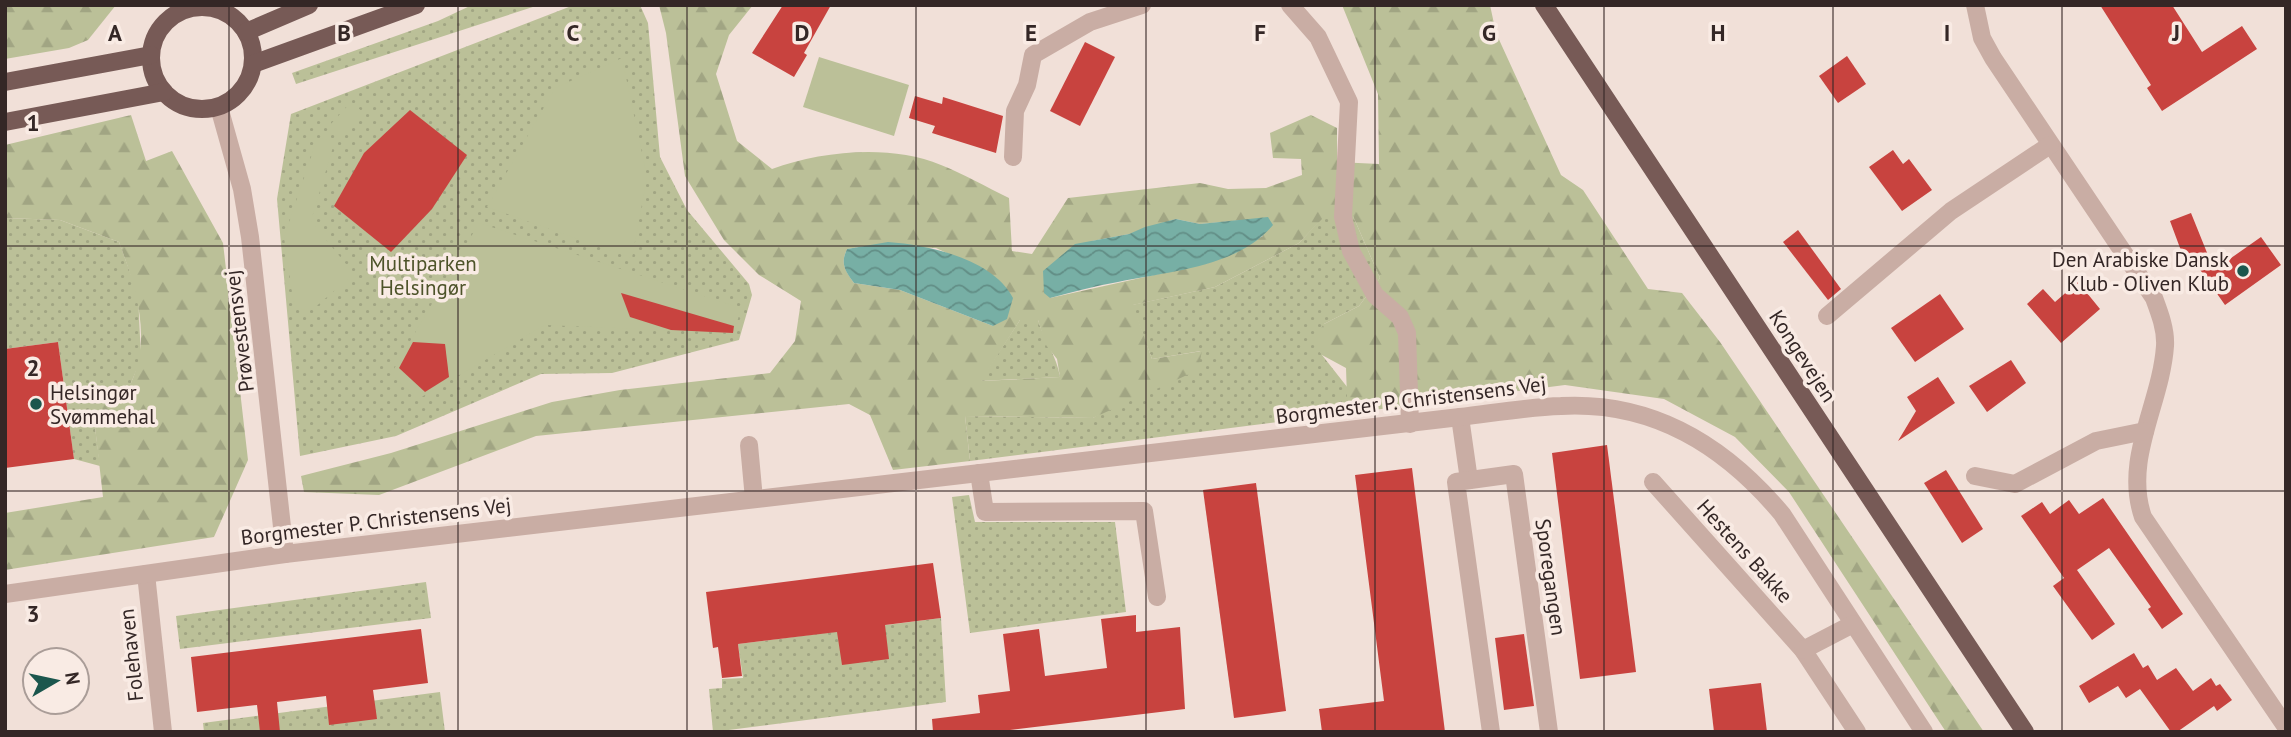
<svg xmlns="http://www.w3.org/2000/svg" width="2291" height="737" font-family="'PT Sans',sans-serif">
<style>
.grass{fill:url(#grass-dots)}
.forest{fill:url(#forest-firs);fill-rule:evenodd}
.garden{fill:#bbc098}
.water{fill:url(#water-waves)}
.building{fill:#c8433f}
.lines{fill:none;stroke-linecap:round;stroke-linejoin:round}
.minor{stroke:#c9ada4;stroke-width:18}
.major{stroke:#775a56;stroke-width:18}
.grid{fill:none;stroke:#342726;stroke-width:2;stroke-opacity:0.55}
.poi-dot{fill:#1b564d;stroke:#f9ebe4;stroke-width:2.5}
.labels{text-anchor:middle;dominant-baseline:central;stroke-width:7;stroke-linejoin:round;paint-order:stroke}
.poi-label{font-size:21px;fill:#342726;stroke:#f9ebe4;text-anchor:end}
.park-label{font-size:21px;fill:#4d5329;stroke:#f9ebe4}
.street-label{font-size:21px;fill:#342726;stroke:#f9ebe4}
.grid-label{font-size:23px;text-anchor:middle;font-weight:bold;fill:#342726;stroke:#f9ebe4;stroke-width:7;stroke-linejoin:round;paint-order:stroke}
</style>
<defs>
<pattern id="grass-dots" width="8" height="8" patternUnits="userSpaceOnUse" patternTransform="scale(1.75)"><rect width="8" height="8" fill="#bbc098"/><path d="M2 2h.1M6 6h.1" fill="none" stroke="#a1a583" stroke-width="1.8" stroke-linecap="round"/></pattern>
<pattern id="forest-firs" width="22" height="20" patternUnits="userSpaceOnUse" patternTransform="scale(1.75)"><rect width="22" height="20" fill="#bbc098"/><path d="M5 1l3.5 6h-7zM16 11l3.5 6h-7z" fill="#a1a583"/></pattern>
<pattern id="water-waves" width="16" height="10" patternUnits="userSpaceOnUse" patternTransform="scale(1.75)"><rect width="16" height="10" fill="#77afa5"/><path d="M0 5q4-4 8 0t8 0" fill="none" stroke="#628e86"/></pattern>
</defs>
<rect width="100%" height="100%" fill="#f1e0d8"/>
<!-- grass -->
<g class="grass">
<polygon points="472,5 539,5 296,84 292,73 438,21"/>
<polygon points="574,5 640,5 648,23 660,157 687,210 749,284 752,295 739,340 612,373 541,374 396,436 300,456 277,199 291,114"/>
<polygon points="1353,216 1380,278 1359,306 1324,324 1322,355 1366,411 970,461 965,416 1093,418 1201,351 1152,359 1132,305 1215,287 1299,243 1323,217"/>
<polygon points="5,218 60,220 119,242 138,294 141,359 131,383 95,427 100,466 74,459 58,342 5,349"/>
<path d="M 1020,320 L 1038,320 C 1044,341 1057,356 1060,377 L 980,381 Z"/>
<polygon points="969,495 975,522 1115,522 1126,612 970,633 952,497"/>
<polygon points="426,582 431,618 180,649 176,616"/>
<polygon points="941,618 946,702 713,732 709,689 722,688 722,679 743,678 738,644"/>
<polygon points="440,692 445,732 204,732 203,723"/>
</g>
<!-- forest -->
<g class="forest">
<polygon points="5,5 116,5 88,40 69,48 5,59"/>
<path d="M 659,5 L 753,5 L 729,35 L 716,74 L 737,141 L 772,169 C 822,151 890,144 941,165 C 964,174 986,187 1009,198 L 1012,251 L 1032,254 L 1068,198 L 1200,183 L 1228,189 L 1266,188 L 1302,175 L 1301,159 L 1273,158 L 1270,133 L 1311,115 L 1337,128 L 1337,162 L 1379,164 L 1378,94 L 1342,5 L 1490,5 L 1496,33 L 1561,175 L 1583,190 L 1648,289 L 1682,293 L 1720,342 L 1984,732 L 1946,732 L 1789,492 L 1735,437 L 1664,399 L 1565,385 L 1366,411 L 1347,398 L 1346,368 L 1322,355 L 1311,341 L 1324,324 L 1359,306 L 1380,278 L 1353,216 L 1323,218 L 1299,243 L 1215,287 L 1133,305 L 1152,359 L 1202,351 L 1198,370 L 1093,418 L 965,416 L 970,461 L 893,470 L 870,415 L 849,404 L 536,436 L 379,495 L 304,492 L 301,476 L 391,453 L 552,402 L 620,390 L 770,373 L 795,341 L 801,301 L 759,275 L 724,240 L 685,176 L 666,33 ZM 1176,219 L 1200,224 L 1244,220 L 1263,236 L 1208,263 L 1050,298 L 1092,241 L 1129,234 ZM 865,246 L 936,248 L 981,269 L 993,326 L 900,290 L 854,283 C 845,270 840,264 847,249 ZM 1020,320 L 1038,320 L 1046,345 L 1057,359 L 1060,377 L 981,381 Z"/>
<path d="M 131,115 L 146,161 L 172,151 L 223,243 L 248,460 L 214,537 L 5,570 L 5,513 L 103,497 L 95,427 L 104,396 L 131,383 C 152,336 136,288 119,242 L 60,220 L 5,218 L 5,145 Z"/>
</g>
<!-- garden -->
<g class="garden">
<polygon points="819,57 909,85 894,136 803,107"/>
<polygon points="622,58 647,177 632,258 487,207 555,88"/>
<polygon points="351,102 364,113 342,137 329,126"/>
<path d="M 321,138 L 329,140 L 333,147 L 311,221 L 354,274 L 313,309 C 303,312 296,308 293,299 L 284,237 L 316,142 Z"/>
<polygon points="479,223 741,308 734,333 545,325 418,399 391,374"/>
</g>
<!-- water -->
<g class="water">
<path d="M 1268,217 L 1273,225 C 1237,268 1169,271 1118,282 C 1095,286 1073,292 1050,298 L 1044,293 L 1043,271 L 1075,244 L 1129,234 L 1145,227 L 1176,219 L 1200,224 Z"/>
<path d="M 888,242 C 929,245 993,259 1013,298 L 1007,319 L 993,326 L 900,290 L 854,283 C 845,271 840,264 847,249 Z"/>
</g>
<!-- building -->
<g class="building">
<polygon points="783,5 831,5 804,53 807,55 794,77 752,53"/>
<polygon points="2100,5 2172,5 2202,52 2242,26 2257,49 2162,111 2147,88 2151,85"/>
<polygon points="1085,42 1115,57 1080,126 1050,111"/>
<polygon points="1847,56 1866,84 1838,103 1819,76"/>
<polygon points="915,96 942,104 943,97 1003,116 996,153 932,133 935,126 909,118"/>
<polygon points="410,110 467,155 432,209 391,252 334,206 364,153"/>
<polygon points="1893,150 1903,164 1909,159 1932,190 1902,211 1869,167"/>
<polygon points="2191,213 2214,270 2261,237 2281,265 2225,305 2189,254 2183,256 2170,221"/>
<polygon points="1798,230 1841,289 1828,300 1783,242"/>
<polygon points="2078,282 2100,309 2061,343 2027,304 2043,289 2055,302"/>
<polygon points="621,293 734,326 733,333 671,330 630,317"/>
<polygon points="1940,294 1964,329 1915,362 1891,328"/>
<polygon points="58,342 74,459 5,468 5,349"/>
<polygon points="413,342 445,344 449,377 425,392 399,368"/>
<polygon points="2011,360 2026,383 1987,412 1969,386"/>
<polygon points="1938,377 1955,403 1898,441 1916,411 1907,397"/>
<polygon points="1607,445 1636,672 1580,679 1552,453"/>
<polygon points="1412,468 1445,732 1322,732 1319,709 1384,701 1355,475"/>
<polygon points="1946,470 1983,529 1962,543 1924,483"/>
<polygon points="1256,483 1286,711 1234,718 1203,490"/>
<polygon points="2103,498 2183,614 2162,629 2148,609 2151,607 2109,548 2077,570 2115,624 2092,640 2053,586 2064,578 2021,516 2042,502 2050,514 2069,500 2079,514"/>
<polygon points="933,563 941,618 885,625 889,659 842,665 837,632 738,644 742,676 722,678 718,647 713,648 706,592"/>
<polygon points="1136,615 1136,632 1180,627 1185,709 994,732 933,732 932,719 980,713 978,695 1010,691 1003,634 1039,629 1045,676 1107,668 1101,619"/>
<polygon points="421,629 428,683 373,690 377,719 329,725 326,696 277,702 280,732 260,732 257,705 197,712 191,657"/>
<polygon points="1524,634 1534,706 1504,710 1495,638"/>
<polygon points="2134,653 2143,668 2148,665 2157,680 2176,668 2193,691 2211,678 2216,686 2220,684 2232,700 2217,711 2214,706 2177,732 2171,732 2140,689 2126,698 2118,686 2089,703 2079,686"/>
<polygon points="1761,683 1767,732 1714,732 1709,689"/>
</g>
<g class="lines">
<!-- minor -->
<g class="minor">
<polyline points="180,5 182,10"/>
<polyline points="1290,5 1318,37 1349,102 1343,217 1351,251 1375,295 1400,317 1407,333 1410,424"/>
<path d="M 1975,5 L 1982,38 L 1993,58 L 2154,298 C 2160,314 2166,330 2165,346 C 2161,404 2123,459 2143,517 L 2286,727"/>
<polyline points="219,107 242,189 250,237 285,554"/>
<polyline points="1013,157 1015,111 1027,85 1033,55 1090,22 1142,5"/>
<polyline points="1827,316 1951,211 2050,145"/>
<polyline points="1460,417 1469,480"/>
<polyline points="749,445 754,499"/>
<polyline points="979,473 985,512 1144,511 1157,597"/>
<polyline points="1975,476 2015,484 2096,441 2145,431"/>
<polyline points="1653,482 1803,650 1857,732"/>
<polyline points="146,574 163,732"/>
<path d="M 5,594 L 285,554 L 1460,417 C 1494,413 1528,407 1561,406 C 1654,401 1725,446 1782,514 L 1924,732"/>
<polyline points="1803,650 1853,624"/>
<polyline points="1491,732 1456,482 1514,474 1549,732"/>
</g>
<!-- major -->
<g class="major">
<polyline points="1544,5 2025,732"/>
<circle cx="202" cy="58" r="51"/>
<polyline points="246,32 309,5"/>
<polyline points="253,64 416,5"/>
<polyline points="5,82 151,55"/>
<polyline points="5,122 164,92"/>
</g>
</g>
<!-- grid -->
<path class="grid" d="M 229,5 L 229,732M 458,5 L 458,732M 687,5 L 687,732M 916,5 L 916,732M 1146,5 L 1146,732M 1375,5 L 1375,732M 1604,5 L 1604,732M 1833,5 L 1833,732M 2062,5 L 2062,732M 5,246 L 2286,246M 5,491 L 2286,491"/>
<!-- markers -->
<g class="poi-dot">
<circle cx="2243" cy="271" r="7"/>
<circle cx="36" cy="404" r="7"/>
</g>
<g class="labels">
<!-- poi labels -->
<g class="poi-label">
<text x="2229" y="259">Den Arabiske Dansk<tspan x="2229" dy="24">Klub - Oliven Klub</tspan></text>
<text x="50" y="392" text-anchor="start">Helsingør<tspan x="50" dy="24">Svømmehal</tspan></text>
</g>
<!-- park labels -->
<g class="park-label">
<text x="423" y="263">Multiparken<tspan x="423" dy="24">Helsingør</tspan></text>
</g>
<!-- street labels -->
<g class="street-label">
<text transform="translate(239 331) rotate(-97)">Prøvestensvej</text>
<text transform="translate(1803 356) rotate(57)">Kongevejen</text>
<text transform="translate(1411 400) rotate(-7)">Borgmester P. Christensens Vej</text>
<text transform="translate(376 521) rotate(-7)">Borgmester P. Christensens Vej</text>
<text transform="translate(1745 551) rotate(48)">Hestens Bakke</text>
<text transform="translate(1551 577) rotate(82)">Sporegangen</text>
<text transform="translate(131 655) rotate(-96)">Folehaven</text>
</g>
</g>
<g class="grid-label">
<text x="115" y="41">A</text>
<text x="344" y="41">B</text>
<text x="573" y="41">C</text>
<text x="802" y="41">D</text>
<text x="1031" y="41">E</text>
<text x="1260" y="41">F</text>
<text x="1489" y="41">G</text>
<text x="1718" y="41">H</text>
<text x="1947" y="41">I</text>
<text x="2176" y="41">J</text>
<text x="33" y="131">1</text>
<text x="33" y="376">2</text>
<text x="33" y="622">3</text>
</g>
<!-- border -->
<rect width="2291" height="737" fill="none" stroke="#342726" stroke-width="14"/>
<!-- north arrow -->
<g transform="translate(56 681) rotate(81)"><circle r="33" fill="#f9ebe4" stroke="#aa9d98" stroke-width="2"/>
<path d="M0-5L12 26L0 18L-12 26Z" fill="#1b564d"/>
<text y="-10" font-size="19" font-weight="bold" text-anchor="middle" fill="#342726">N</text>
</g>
</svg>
